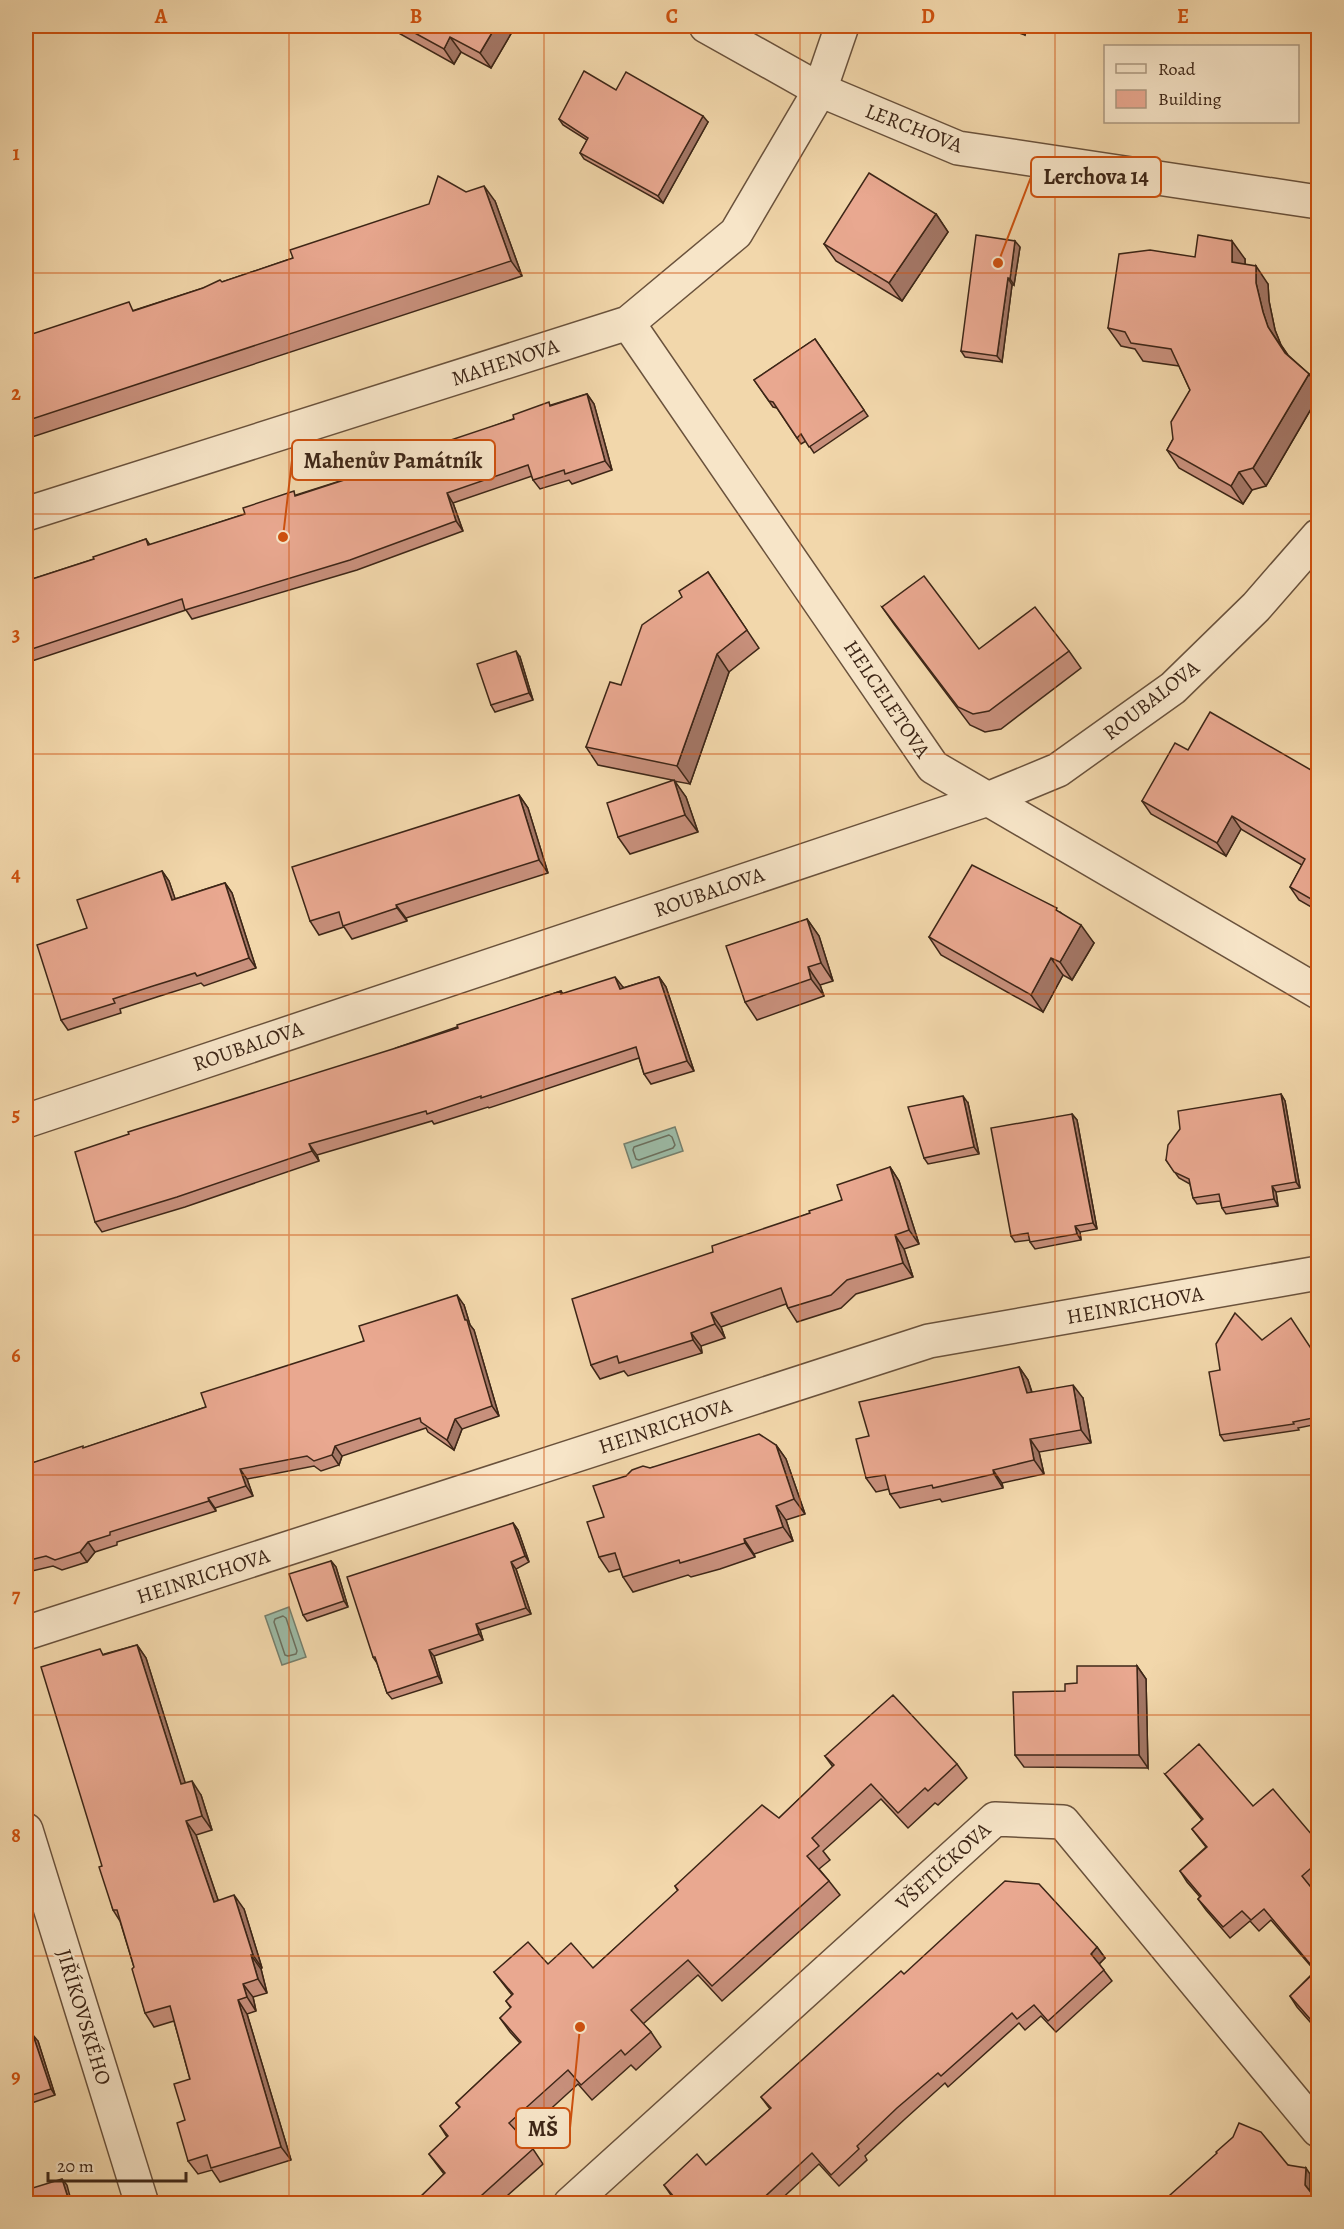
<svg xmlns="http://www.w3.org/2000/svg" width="1344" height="2229" font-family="Alegreya,serif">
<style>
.water{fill:#9cbaa5;stroke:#767f6c;stroke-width:1.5}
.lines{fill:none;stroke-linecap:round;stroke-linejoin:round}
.shore{stroke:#6c705e;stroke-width:1.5}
.minor-casing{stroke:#6a523c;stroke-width:36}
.minor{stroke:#f7e5c8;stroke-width:33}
.wall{fill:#c8907c;stroke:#3d2617;stroke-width:1.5}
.shaded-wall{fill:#a37665;stroke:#3d2617;stroke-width:1.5}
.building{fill:#e9a890;stroke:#3d2617;stroke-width:1.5}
.grid{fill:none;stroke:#ce510e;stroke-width:1.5;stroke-opacity:0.55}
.labels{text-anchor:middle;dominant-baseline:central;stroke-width:4.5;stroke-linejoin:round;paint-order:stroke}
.street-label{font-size:21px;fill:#3d2617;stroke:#f7e5c8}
.leader{fill:none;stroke:#ce510e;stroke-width:2}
.callout-dot{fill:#ce510e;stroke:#f7e5c8;stroke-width:2}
.callout{fill:#f7e5c8;stroke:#ce510e;stroke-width:2}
.callout-label{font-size:22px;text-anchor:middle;font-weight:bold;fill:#3d2617}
.neatline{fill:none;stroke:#ce510e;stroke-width:2}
.grid-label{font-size:20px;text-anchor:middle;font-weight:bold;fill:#ce510e}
</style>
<rect width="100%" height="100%" fill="#f2d7ab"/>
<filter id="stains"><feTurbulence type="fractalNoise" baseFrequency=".00333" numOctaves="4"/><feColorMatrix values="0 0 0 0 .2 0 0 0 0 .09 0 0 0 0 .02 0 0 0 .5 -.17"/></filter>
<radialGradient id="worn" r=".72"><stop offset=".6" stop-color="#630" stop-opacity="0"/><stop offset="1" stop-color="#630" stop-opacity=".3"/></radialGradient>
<!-- water -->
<g class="water">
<polygon points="675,1127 683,1151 632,1168 624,1144"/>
<polygon points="289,1607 306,1657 282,1665 265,1616"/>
</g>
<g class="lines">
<!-- shore -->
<g class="shore">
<polygon points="669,1135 672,1137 675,1145 673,1148 639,1160 636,1159 633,1150 634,1147"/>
<polygon points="283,1616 286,1618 297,1651 296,1654 288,1656 285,1655 274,1622 275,1619"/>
</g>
<!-- minor casing -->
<g class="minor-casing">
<g id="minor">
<polyline points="706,26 820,90 958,148 1318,202"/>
<polyline points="628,323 933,767 1318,992"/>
<polyline points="26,514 628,323 736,233 820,90 842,26"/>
<polyline points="26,1121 988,799 1058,770 1173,688 1256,607 1318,536"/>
<polyline points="26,1633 929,1341 1318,1273"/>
<polyline points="26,1830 142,2204"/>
<polyline points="570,2204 995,1819 1063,1822 1318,2130"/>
</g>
</g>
<!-- minor -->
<use href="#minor" class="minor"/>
</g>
<!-- wall -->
<g class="wall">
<polygon points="386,26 508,26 512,32 491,68 461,52 454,64"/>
<polygon points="999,26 1036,26 1034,31 1027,29 1025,35"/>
<polygon points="616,90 708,122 663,203 584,159 580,153 587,140 563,125 559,119"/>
<polygon points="466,192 495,201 522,276 26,439 26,336 135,310 222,282 293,258"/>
<polygon points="936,214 948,232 902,301 836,261 824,244"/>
<polygon points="1020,247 1014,285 1012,285 1002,362 965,357 961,351"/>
<polygon points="1195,257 1245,259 1245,264 1268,284 1269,301 1275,330 1281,345 1288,355 1309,374 1318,388 1318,397 1266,486 1252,490 1243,504 1179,468 1167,450 1173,439 1190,390 1179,366 1143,361 1135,349 1121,346 1108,328"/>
<polygon points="815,339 868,416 814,453 806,441 801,444 777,408 773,407 754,380"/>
<polygon points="587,394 594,404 612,470 572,484 569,480 540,489 533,480 532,476 453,503 463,531 357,570 192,619 186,610 26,663 26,581 94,559 146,539 150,545 245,514 296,495 378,469 551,405"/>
<polygon points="708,572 759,648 729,672 690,784 674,781 686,797 698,832 630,854 618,837 672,780 598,765 586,747 621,685 682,597"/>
<polygon points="882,607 979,649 1069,651 1081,668 1001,729 985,732 970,725 894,624"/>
<polygon points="520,657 533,700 495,712 491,705"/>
<polygon points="1188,750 1318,774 1318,911 1299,900 1290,887 1302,865 1241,829 1226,856 1151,814 1142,801"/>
<polygon points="519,795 528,808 548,873 406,918 407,921 352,939 344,927 319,935 310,921"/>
<polygon points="162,871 169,881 175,899 225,883 232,893 256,968 204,986 201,983 160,996 120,1009 121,1013 68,1030 61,1020 87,928"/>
<polygon points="1060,912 1094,943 1072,980 1063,975 1043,1012 941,955 929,937"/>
<polygon points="807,919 819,936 833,981 820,985 824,996 757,1020 745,1002"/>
<polygon points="659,977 666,987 694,1071 651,1084 644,1074 639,1058 489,1108 488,1107 434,1124 432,1121 317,1155 319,1161 185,1207 102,1232 95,1222 396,1048 561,991 563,994 623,987 623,988"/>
<polygon points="1281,1094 1285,1101 1300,1188 1276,1192 1278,1206 1226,1214 1222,1208 1220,1201 1197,1204 1193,1198 1190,1184 1179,1178 1166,1160"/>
<polygon points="968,1103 979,1154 928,1164 924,1158"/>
<polygon points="1072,1114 1077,1120 1097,1229 1080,1232 1081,1240 1035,1249 1030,1242 1030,1240 1015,1242 1011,1236"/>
<polygon points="890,1167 899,1181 919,1244 904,1249 913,1277 856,1294 841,1308 797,1322 788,1308 786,1304 721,1327 725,1338 701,1346 702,1353 628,1376 624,1371 600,1379 591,1365 713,1252 842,1200"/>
<polygon points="464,1305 470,1325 474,1330 499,1416 462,1429 454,1450 428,1432 426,1428 342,1456 339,1465 321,1471 314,1466 247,1479 253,1496 215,1508 216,1511 117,1542 117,1545 95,1552 87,1562 62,1570 53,1566 28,1572 26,1569 26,1462 29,1464 84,1448 206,1407 364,1341"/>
<polygon points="1262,1340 1318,1359 1318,1424 1298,1428 1299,1430 1224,1441 1220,1435 1220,1370"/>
<polygon points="1019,1367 1028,1380 1032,1392 1083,1398 1091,1443 1039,1452 1044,1474 1002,1483 1003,1488 942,1502 940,1499 900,1508 890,1494 889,1489 876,1492 866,1478 869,1436"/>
<polygon points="776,1445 786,1459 805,1514 786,1520 793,1541 754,1554 755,1557 720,1569 691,1577 688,1575 633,1592 623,1577 620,1569 609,1572 599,1557 604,1517 650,1468"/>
<polygon points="513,1523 518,1530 529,1562 516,1569 531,1614 480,1630 483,1640 434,1656 442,1683 392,1699 387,1693 377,1663 373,1657"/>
<polygon points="331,1561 336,1567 348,1607 307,1621 303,1615"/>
<polygon points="137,1645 146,1658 185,1783 201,1795 212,1830 196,1835 218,1900 244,1909 262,1968 261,1969 267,1993 253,1997 256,2011 247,2014 291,2160 220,2182 212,2170 198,2174 188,2161 185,2120 190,2079 174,2021 154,2027 145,2013 134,1967 120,1921 113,1910 102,1866 104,1654"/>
<polygon points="1137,1666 1146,1679 1148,1768 1024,1767 1015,1755 1065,1691 1077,1683"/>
<polygon points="825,1756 957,1764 967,1778 938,1805 935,1803 908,1828 881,1799 823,1851 830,1860 819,1869 829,1881 840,1895 722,2001 698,1975 643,2024 651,2032 661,2047 636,2070 631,2065 592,2100 578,2084 521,2136 533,2149 543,2164 498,2204 413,2204 444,2174 429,2154 447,2137 440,2126 460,2108 456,2103 520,2043 510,2032 500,2018 511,2008 506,2001 512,1995 494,1972 548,1964 593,1968 678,1891 675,1886 779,1818 833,1767"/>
<polygon points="1165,1774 1253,1806 1318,1842 1318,1879 1310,1886 1318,1896 1318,2031 1297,2007 1290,1996 1315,1971 1271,1920 1259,1931 1250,1921 1230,1938 1206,1910 1198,1899 1200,1897 1187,1882 1180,1871 1206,1847 1192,1829 1202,1820 1173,1784"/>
<polygon points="1097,1947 1105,1958 1099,1964 1112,1981 1056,2032 1041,2016 1025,2030 1019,2023 948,2087 945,2083 905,2119 865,2156 867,2160 839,2186 819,2164 776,2204 667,2204 673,2198 664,2185 706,2165 770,2109 761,2097 904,1974"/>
<polygon points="26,2037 38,2041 55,2095 26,2105"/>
<polygon points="1288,2165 1310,2174 1310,2191 1317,2200 1313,2204 1160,2204"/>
</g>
<!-- shaded-wall -->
<g class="shaded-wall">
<polygon points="496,26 508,26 512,32 491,68 480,53"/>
<polygon points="1018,26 1025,26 1027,29 1025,35"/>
<polygon points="1030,26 1036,26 1034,31"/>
<polygon points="450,37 461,52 454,64 444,49"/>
<polygon points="703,116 708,122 663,203 658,196"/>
<polygon points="484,186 495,201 522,276 511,261"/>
<polygon points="936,214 948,232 902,301 889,283"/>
<polygon points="1015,241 1020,247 1014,285 1010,279"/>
<polygon points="1232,241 1245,259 1245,280 1232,262"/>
<polygon points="1256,266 1268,284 1269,301 1275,330 1281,345 1298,371 1268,327 1263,312 1256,283"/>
<polygon points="1008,278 1012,285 1002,362 997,356"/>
<polygon points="1309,374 1318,388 1318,397 1266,486 1253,468"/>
<polygon points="587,394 594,404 612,470 605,461"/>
<polygon points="1239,472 1252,490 1243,504 1231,486"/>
<polygon points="447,493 453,503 463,531 456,521"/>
<polygon points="516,651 520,657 533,700 529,693"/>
<polygon points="717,654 729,672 690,784 677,766"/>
<polygon points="674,780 686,797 698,832 685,815"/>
<polygon points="519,795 528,808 548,873 539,860"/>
<polygon points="1232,816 1241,829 1226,856 1217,843"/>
<polygon points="162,871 169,881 179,910 172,900"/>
<polygon points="225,883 232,893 256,968 249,958"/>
<polygon points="396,905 406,918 407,921 397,908"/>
<polygon points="807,919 819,936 833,981 821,963"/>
<polygon points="1081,925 1094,943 1072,980 1060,962"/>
<polygon points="1051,958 1063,975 1043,1012 1031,995"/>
<polygon points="808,967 820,985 824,996 811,979"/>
<polygon points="615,977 623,987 627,1000 620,989"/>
<polygon points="659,977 666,987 694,1071 687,1061"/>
<polygon points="1281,1094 1285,1101 1300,1188 1296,1182"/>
<polygon points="963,1096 968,1103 979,1154 974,1147"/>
<polygon points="1072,1114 1077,1120 1097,1229 1093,1223"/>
<polygon points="309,1144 317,1155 319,1161 312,1151"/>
<polygon points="890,1167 899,1181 919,1244 909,1230"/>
<polygon points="1272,1186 1276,1192 1278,1206 1274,1199"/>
<polygon points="1075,1226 1080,1232 1081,1240 1077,1234"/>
<polygon points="895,1235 904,1249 913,1277 903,1263"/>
<polygon points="457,1295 464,1305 470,1325 474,1330 499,1416 492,1406"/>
<polygon points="711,1313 721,1327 725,1338 715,1324"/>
<polygon points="691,1333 701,1346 702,1353 693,1340"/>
<polygon points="1019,1367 1028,1380 1036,1407 1027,1393"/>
<polygon points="1073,1385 1083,1398 1091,1443 1081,1430"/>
<polygon points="455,1419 462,1429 454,1450 447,1440"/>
<polygon points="1030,1439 1039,1452 1044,1474 1034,1460"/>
<polygon points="776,1445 786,1459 805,1514 794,1499"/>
<polygon points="335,1446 342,1456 339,1465 332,1455"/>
<polygon points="240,1469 247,1479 253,1496 246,1486"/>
<polygon points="993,1470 1002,1483 1003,1488 994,1474"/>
<polygon points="208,1498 215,1508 216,1511 209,1501"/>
<polygon points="776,1506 786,1520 793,1541 783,1527"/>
<polygon points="513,1523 518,1530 529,1562 525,1556"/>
<polygon points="744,1539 754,1554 755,1557 745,1543"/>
<polygon points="88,1542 95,1552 87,1562 80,1552"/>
<polygon points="331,1561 336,1567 348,1607 344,1601"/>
<polygon points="511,1562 516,1569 531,1614 526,1608"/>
<polygon points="476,1624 480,1630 483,1640 479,1634"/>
<polygon points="137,1645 146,1658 190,1798 181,1784"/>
<polygon points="429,1650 434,1656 442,1683 438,1676"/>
<polygon points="1137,1666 1146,1679 1148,1768 1139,1755"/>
<polygon points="192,1781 201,1795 212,1830 202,1816"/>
<polygon points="186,1821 196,1835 223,1915 214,1902"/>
<polygon points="234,1895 244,1909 262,1968 253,1955"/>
<polygon points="1097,1947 1105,1958 1098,1965 1091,1954"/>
<polygon points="251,1955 261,1969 267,1993 258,1979"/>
<polygon points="243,1984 253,1997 256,2011 247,1997"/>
<polygon points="238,2000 247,2014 291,2160 281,2147"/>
<polygon points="33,2035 38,2041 55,2095 51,2089"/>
<polygon points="1306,2168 1310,2174 1310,2191 1305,2185"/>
<polygon points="62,2179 67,2185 72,2204 70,2204"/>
</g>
<!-- building -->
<g class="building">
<polygon points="402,26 496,26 480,53 450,37 444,49"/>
<polygon points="584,71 616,90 626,72 703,116 658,196 580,153 588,138 559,119"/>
<polygon points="869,173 936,214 889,283 824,244"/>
<polygon points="438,176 466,192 484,186 511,261 26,421 26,336 129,302 133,311 203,288 220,280 222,282 293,258 290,250 429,204"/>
<polygon points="976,235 1015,241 1010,279 1008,278 997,356 961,351"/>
<polygon points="1198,235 1232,241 1232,262 1256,266 1256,283 1263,312 1268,327 1285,353 1309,374 1253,468 1239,472 1231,486 1167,450 1173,439 1171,422 1190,390 1171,349 1131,343 1125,332 1108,328 1119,254 1150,250 1195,257"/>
<polygon points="815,339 864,410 809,447 801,434 797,438 773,402 769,401 754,380"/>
<polygon points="587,394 605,461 565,474 564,470 533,480 528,465 447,493 456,521 350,560 185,610 182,599 26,651 26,581 94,559 93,557 146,539 148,545 245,514 243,508 294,491 295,496 378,469 376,465 514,419 513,415 549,402 550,406"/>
<polygon points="708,572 747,630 717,654 677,766 586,747 610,682 621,685 642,625 682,597 679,591"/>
<polygon points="924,576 979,649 1035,607 1069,651 989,711 973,714 958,707 882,607"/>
<polygon points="516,651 529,693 491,705 477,664"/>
<polygon points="1210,712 1318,774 1318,903 1290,887 1305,859 1232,816 1217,843 1142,801 1175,743 1188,750"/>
<polygon points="674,780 685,815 618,837 607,803"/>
<polygon points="519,795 539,860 396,905 397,908 343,926 339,912 310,921 292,867"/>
<polygon points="972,865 1057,908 1056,910 1081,925 1060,962 1051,958 1031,995 929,937"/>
<polygon points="162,871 172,900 225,883 249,958 197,976 195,973 153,986 113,999 115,1003 61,1020 37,945 87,928 77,900"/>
<polygon points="807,919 821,963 808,967 811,979 745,1002 726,946"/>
<polygon points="615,977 620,989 659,977 687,1061 644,1074 636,1047 481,1098 481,1096 427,1114 426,1111 309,1144 312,1151 177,1197 95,1222 75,1152 129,1134 128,1132 396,1048 458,1028 457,1025 561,991 561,994"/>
<polygon points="1281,1094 1296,1182 1272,1186 1274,1199 1222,1208 1219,1194 1193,1198 1189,1179 1174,1172 1166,1160 1168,1145 1180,1129 1178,1111"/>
<polygon points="963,1096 974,1147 924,1158 908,1107"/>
<polygon points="1072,1114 1093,1223 1075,1226 1077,1234 1030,1242 1028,1233 1011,1236 991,1128"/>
<polygon points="890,1167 909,1230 895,1235 903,1263 847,1280 831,1295 788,1308 781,1288 711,1313 715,1324 691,1333 693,1340 619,1363 617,1356 591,1365 572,1299 713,1252 712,1246 810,1213 809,1211 842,1200 837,1185"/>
<polygon points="457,1295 465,1320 467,1320 492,1406 455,1419 447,1440 421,1422 420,1418 335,1446 332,1455 314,1461 307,1456 240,1469 246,1486 208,1498 209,1501 110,1532 110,1535 88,1542 80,1552 55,1560 46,1556 26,1561 26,1462 29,1464 83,1446 83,1448 206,1407 201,1393 364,1341 359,1326"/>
<polygon points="1235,1313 1262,1340 1291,1318 1318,1359 1318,1417 1293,1422 1294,1424 1220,1435 1209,1372 1220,1370 1216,1344"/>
<polygon points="1019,1367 1027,1393 1073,1385 1081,1430 1030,1439 1034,1460 993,1470 994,1474 933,1488 932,1485 890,1494 885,1475 866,1478 856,1439 869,1436 859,1402"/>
<polygon points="759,1434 776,1445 794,1499 776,1506 783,1527 744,1539 745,1543 710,1554 680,1563 679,1560 623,1577 615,1553 599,1557 587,1522 604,1517 593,1486 626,1476 632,1470 643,1466 650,1468"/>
<polygon points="513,1523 525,1556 511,1562 526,1608 476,1624 479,1634 429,1650 438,1676 387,1693 375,1657 373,1657 347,1577"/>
<polygon points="331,1561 344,1601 303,1615 289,1574"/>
<polygon points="137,1645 181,1784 192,1781 202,1816 186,1821 214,1902 234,1895 253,1955 251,1955 258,1979 243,1984 247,1997 238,2000 281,2147 211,2168 207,2155 188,2161 177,2123 185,2120 174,2084 190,2079 170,2006 145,2013 132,1969 134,1967 117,1910 113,1910 99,1867 102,1866 41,1667 100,1649 103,1655"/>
<polygon points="1077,1666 1137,1666 1139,1755 1015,1755 1013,1692 1065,1691 1065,1684 1077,1683"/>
<polygon points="893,1695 957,1764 928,1791 925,1788 898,1813 871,1784 812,1838 819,1846 807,1856 829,1881 712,1986 688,1960 631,2010 651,2032 625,2055 621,2050 581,2085 568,2070 509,2123 533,2149 472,2204 413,2204 445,2173 429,2154 448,2136 440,2126 460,2107 456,2103 521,2042 500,2018 511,2007 506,2001 513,1994 494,1972 528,1942 548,1964 571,1943 593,1968 678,1890 675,1886 762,1805 779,1818 834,1765 825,1756"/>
<polygon points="1199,1744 1253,1806 1273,1789 1318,1842 1318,1862 1302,1876 1318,1896 1318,2028 1290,1996 1316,1971 1264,1909 1251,1920 1242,1911 1223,1927 1198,1899 1201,1896 1180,1871 1207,1847 1192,1829 1203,1819 1165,1774"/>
<polygon points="1005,1881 1039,1884 1097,1947 1091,1954 1104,1970 1048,2021 1034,2005 1017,2019 1012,2013 941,2076 938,2073 897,2108 857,2146 859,2149 831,2175 812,2153 757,2204 667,2204 674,2197 664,2185 697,2154 706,2165 771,2108 761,2097 901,1971 904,1974"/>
<polygon points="33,2035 51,2089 26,2097 26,2037"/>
<polygon points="1239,2123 1261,2132 1288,2165 1306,2168 1305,2185 1312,2194 1302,2204 1160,2204 1217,2153 1216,2152 1233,2137"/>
<polygon points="62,2179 70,2204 26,2204 26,2190"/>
<polygon points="84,2200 85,2204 73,2204"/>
</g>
<!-- grid -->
<path class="grid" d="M 289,26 L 289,2204M 544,26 L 544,2204M 800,26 L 800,2204M 1055,26 L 1055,2204M 26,273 L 1318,273M 26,514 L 1318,514M 26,754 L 1318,754M 26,994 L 1318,994M 26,1235 L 1318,1235M 26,1475 L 1318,1475M 26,1715 L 1318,1715M 26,1956 L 1318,1956"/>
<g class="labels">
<!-- street labels -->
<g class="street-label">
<text transform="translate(914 128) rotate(21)">LERCHOVA</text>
<text transform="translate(505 362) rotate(-18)">MAHENOVA</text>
<text transform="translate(887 699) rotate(56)">HELCELETOVA</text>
<text transform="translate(1151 700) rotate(-38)">ROUBALOVA</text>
<text transform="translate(709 892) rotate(-19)">ROUBALOVA</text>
<text transform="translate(248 1046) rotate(-19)">ROUBALOVA</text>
<text transform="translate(1135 1305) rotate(-10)">HEINRICHOVA</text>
<text transform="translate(665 1426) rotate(-18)">HEINRICHOVA</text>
<text transform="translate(203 1576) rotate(-18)">HEINRICHOVA</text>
<text transform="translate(943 1866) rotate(-42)">VŠETIČKOVA</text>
<text transform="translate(84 2017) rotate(73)">JIŘÍKOVSKÉHO</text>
</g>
</g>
<!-- callouts -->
<path class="leader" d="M998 263L1031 177M283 537L292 460M580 2027L570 2128"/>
<g class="callout-dot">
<circle cx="998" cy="263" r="6"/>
<circle cx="283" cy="537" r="6"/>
<circle cx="580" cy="2027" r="6"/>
</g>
<g class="callout">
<rect x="1031" y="157" width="130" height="40" rx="6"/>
<rect x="292" y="440" width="203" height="40" rx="6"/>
<rect x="516" y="2108" width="54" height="40" rx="6"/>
</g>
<g class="callout-label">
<text x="1096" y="184">Lerchova 14</text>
<text x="393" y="468">Mahenův Památník</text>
<text x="543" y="2136">MŠ</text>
</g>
<!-- margin -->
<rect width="1344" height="2229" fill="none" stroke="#f2d7ab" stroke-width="66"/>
<!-- legend -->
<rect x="1104" y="45" width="195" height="78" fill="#f7e5c8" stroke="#ad9981" stroke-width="1.5"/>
<rect x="1116" y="64" width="30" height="9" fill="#f7e5c8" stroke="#ad9981" stroke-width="1.5"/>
<text x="1158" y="75" font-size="18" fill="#3d2617">Road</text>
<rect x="1116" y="90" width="30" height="18" fill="#e9a890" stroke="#ad9981" stroke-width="1.5"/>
<text x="1158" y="105" font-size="18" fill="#3d2617">Building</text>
<!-- scale -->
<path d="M48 2172v9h138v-9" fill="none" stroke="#3d2617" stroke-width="3"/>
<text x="57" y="2172" font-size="18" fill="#3d2617" stroke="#f7e5c8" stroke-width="4.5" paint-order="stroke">20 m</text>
<rect x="33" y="33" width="1278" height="2163" class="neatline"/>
<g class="grid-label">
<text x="161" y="23">A</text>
<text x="416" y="23">B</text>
<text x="672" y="23">C</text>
<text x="928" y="23">D</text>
<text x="1183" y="23">E</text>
<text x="16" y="160">1</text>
<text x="16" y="400">2</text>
<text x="16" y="641">3</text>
<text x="16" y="881">4</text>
<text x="16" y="1121">5</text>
<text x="16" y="1362">6</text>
<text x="16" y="1602">7</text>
<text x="16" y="1842">8</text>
<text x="16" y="2083">9</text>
</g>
<rect width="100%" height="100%" filter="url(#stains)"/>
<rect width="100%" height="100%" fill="url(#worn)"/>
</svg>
